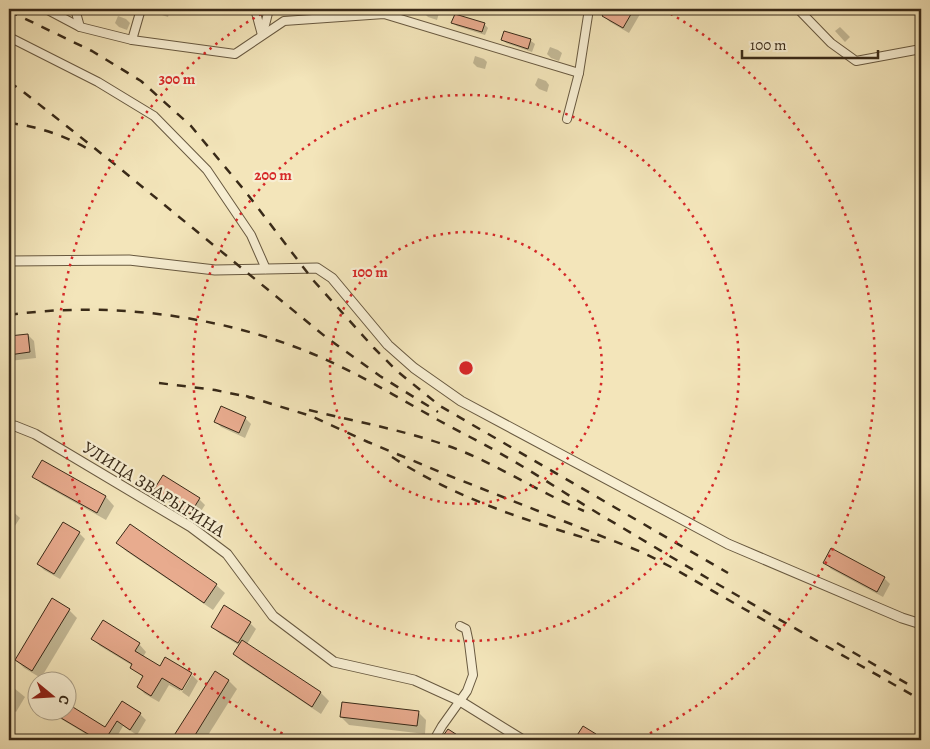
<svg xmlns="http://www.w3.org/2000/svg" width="930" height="749" font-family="Alegreya,serif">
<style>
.shadow{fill:#0003}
.building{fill:#e8ab8e;stroke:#392a18}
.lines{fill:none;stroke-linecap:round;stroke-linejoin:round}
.minor-casing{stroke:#685940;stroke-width:10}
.tertiary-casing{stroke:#685940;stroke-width:11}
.primary-casing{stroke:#392a18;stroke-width:14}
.minor{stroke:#f7eed2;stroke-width:8}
.tertiary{stroke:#f7eed2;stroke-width:9}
.primary{stroke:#f3e5ba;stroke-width:11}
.rail{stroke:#392a18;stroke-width:2.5;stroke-dasharray:9 9;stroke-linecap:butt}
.ring{fill:none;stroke:#d62828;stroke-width:2.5;stroke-dasharray:2.5 5}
.labels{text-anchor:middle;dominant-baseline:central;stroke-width:4.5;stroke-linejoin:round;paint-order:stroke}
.street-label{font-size:18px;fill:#392a18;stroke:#f7eed2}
.centre{fill:#d62828;stroke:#f7eed2;stroke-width:2.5}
.ring-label{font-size:15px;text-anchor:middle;font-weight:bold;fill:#d62828;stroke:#f7eed2;stroke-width:4.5;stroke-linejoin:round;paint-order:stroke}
</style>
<rect width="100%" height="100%" fill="#f3e5ba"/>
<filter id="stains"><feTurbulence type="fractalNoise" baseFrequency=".004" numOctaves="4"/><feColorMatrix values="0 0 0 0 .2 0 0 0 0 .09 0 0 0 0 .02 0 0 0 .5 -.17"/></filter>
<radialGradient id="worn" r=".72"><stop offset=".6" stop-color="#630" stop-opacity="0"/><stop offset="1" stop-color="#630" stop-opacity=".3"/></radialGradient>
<!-- shadow -->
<g class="shadow">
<polygon points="96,9 107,9 104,14"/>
<polygon points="156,9 169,9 170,10 168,17 159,14 156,10"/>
<polygon points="426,9 435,9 439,13 437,20 428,17 424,13"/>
<polygon points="608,9 643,9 629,33 610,22 604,16"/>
<polygon points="118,16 126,19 130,23 127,30 119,27 115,23"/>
<polygon points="453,23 484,24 488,28 485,35 457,26"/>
<polygon points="840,27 850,37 845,42 835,31"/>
<polygon points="504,32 531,41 535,44 532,52 506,43 502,39"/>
<polygon points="550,47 558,50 562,53 559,61 551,58 547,54"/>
<polygon points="475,56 484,59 487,62 485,69 477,67 473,63"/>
<polygon points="538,78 546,81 549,85 547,92 539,89 535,85"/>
<polygon points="28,335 34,341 36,358 9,361 9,337"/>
<polygon points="245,418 251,424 245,438 221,427 215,421"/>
<polygon points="42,462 106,497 114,506 106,520 42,484 34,476"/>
<polygon points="154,491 199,499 205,505 196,519 160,497"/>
<polygon points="9,508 20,518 11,532 9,530"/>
<polygon points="130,525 216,585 225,593 213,610 126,551 118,543"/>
<polygon points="79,533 85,539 60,579 44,570 38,564"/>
<polygon points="825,563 884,578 890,584 883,597 831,569"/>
<polygon points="53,600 69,610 77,618 41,678 24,668 16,660"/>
<polygon points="250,623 256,629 247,644 321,693 329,701 321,714 243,662 234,654 240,646 219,633 213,627"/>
<polygon points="93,639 139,644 146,652 143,657 160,667 165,659 191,674 190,674 180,691 169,685 159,702 145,694 138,687 144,678 132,668 133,666 100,646"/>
<polygon points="215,672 229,681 237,689 205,740 178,740 175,737"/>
<polygon points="192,675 198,681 189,697 182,692"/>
<polygon points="9,684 25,697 16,712 9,707"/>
<polygon points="123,703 140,714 146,720 137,735 123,726 115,740 96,740 61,719 55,713 68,712 68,706 105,729"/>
<polygon points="418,712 426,720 425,734 349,725 341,717"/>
<polygon points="583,728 595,735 600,740 575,740"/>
</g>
<!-- building -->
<g class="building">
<polygon points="607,9 634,9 623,28 602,16"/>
<polygon points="455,14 485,23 482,32 451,23"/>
<polygon points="504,31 531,39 528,49 501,40"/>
<polygon points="28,334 30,352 9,355 9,336"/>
<polygon points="221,406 246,417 239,433 214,422"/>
<polygon points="42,460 106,496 97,513 32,477"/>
<polygon points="163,475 200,498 190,514 153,491"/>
<polygon points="63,522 80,532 54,574 37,564"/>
<polygon points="130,524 217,584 204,603 116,543"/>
<polygon points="831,548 885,577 877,592 823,563"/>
<polygon points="52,598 70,609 32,671 15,660"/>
<polygon points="224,605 251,622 238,643 211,627"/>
<polygon points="103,620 140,643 135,651 160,666 165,657 192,673 182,690 162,678 151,696 137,687 143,676 130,668 132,664 91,639"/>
<polygon points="242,640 321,692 312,707 233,654"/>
<polygon points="215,671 229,680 192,740 178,740 173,737"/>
<polygon points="122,701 141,713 130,730 117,721 105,740 98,740 51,712 68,712 68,704 105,727"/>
<polygon points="342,702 419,711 417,726 340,717"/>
<polygon points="583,726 596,734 592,740 574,740"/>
<polygon points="448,729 465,740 440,740"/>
</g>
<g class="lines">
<!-- minor casing -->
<g class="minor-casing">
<g id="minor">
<polyline points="46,9 80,27 132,40 235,54 284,21 384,14 579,73"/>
<polyline points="75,9 80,27"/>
<polyline points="255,9 262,35"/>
<polyline points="798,9 831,43 856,61 921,49"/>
<polyline points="263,33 269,9"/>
<polyline points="9,37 98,82 154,116 207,170 251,235 266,269"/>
<polyline points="132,40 141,9"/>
<polyline points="567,119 579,73 589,9"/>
<polyline points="434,740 442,726 467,691 473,675 469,643 466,629 460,626"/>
</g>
</g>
<!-- tertiary casing -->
<g class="tertiary-casing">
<g id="tertiary">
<polyline points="9,261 129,260 215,270 317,268 332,278 388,345 414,368 461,401 728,544 902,618 921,624"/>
<polyline points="9,426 15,426 35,434 191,527 227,554 273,616 334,662 414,680 460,701 523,740"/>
</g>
</g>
<!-- primary casing -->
<g class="primary-casing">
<polyline id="primary" points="9,739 10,740"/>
</g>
<!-- minor -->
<use href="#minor" class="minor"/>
<!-- tertiary -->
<use href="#tertiary" class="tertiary"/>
<!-- primary -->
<use href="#primary" class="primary"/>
<!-- rail -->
<g class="rail">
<polyline points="9,11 92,51 141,81 191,126 245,191 313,280 374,348 397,371 440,406 728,573"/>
<polyline points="9,82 21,90 112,162 327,338 380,376 438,412"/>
<path d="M 9,123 C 36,126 64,135 88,149"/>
<path d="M 9,315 C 108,301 220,315 313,354 C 356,372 397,397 438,420 C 462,433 486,445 510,459 C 546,480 581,504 618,525 C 718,586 820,642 921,700"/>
<polyline points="159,383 215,390 253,398"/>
<polyline points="246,396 311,416 368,442 445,474 644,553 671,567 788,634"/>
<path d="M 309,410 C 361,423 415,432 464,452 C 506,470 543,494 584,511"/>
<path d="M 392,457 C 457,499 532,523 606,544"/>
<polyline points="837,643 913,687"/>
</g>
</g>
<!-- distance rings -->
<g class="ring">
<circle cx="466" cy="368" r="136"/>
<circle cx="466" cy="368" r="273"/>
<path d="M296 740A409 409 0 0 1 268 10M664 10A409 409 0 0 1 636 740"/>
</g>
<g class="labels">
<!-- street labels -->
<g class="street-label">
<text transform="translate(154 489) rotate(32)">УЛИЦА ЗВАРЫГИНА</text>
</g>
</g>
<circle cx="466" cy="368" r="8" class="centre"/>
<g class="ring-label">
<text x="177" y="84">300 m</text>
<text x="273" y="180">200 m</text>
<text x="370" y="277">100 m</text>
</g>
<!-- margin -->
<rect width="930" height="749" fill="none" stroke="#f3e5ba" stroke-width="30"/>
<rect x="10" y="10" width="910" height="729" fill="none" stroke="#392a18" stroke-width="2.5"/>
<rect x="15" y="15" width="900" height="719" fill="none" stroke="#392a18"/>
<!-- north arrow -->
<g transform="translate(52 696) rotate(108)"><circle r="24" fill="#f7eed2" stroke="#aba088"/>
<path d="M0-4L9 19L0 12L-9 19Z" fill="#8f2418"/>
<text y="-8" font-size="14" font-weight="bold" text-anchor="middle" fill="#392a18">С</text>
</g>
<!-- scale -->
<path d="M742 50v8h136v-8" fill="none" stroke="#392a18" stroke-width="2.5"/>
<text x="750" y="50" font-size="15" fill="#392a18" stroke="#f7eed2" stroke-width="4" paint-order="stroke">100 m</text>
<rect width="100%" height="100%" filter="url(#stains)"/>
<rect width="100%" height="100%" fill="url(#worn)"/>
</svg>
